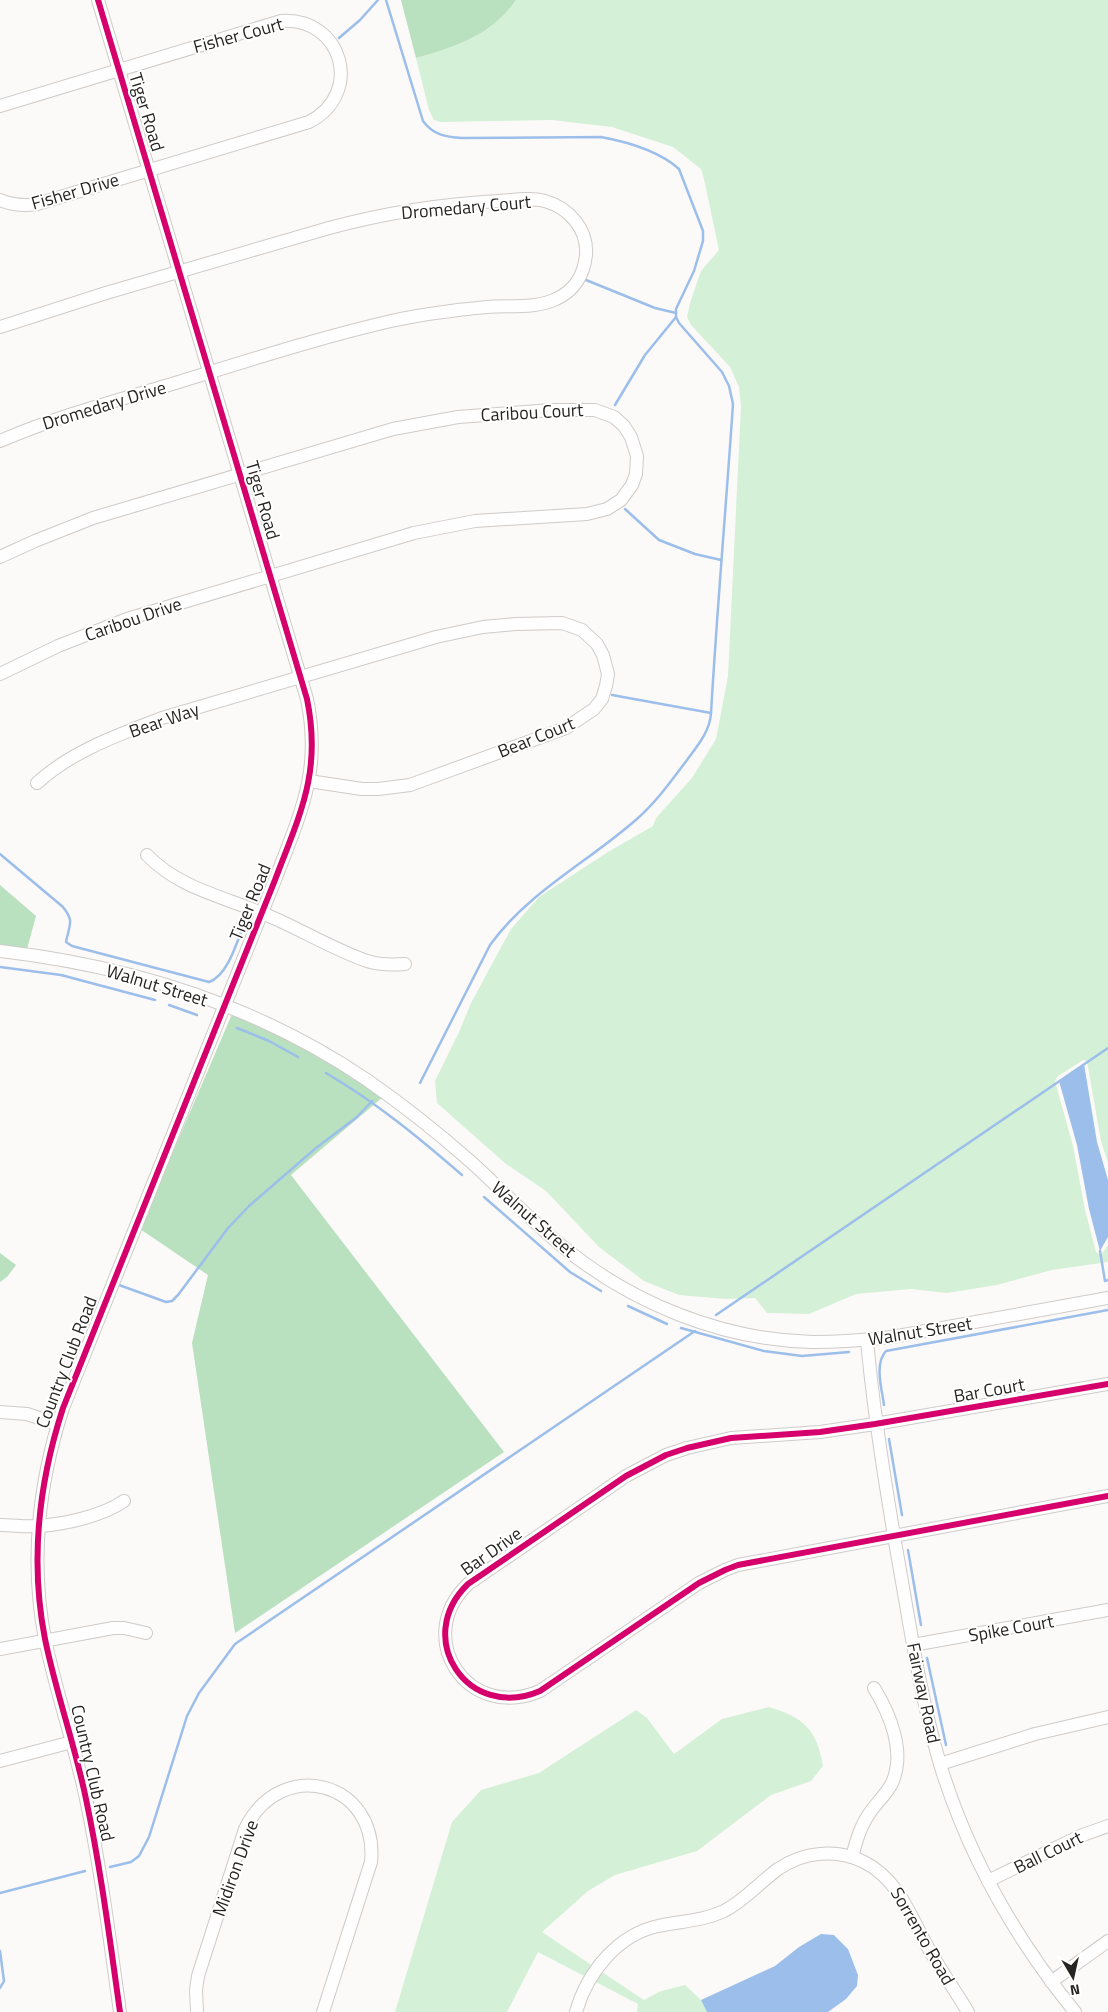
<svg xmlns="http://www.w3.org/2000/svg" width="1108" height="2012" font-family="'Titillium Web',sans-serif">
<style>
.green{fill:#d4f0d7}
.forest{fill:#b9e0bf}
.water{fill:#9cbeea}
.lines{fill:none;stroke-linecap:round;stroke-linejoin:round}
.stream{stroke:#9cbeea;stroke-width:2.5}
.minor-casing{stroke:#cecbc9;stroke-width:14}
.minor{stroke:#fffefe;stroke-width:12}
.cycleway-casing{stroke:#fff;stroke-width:9}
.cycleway{stroke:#d6006c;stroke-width:6}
.labels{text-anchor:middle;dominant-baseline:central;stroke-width:4;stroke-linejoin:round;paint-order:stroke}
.street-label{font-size:18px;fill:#272522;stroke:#fff}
</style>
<rect width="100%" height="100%" fill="#fcfaf8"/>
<!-- green -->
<g class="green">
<path d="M 516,0 L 1108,0 L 1108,1163 L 1101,1141 L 1087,1061 L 1083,1060 L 1057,1077 L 1055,1081 L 1073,1146 L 1085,1210 L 1096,1252 L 1101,1255 L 1108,1245 L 1108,1262 L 1052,1270 L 997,1285 L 947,1293 L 911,1289 L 856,1294 L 809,1314 L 767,1313 L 755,1298 L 725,1299 L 679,1295 L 644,1281 L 599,1247 L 546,1191 L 506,1164 L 437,1103 L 435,1081 L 459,1032 L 471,1003 L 511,929 L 539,897 L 608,852 L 653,826 L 656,818 L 692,778 L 716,739 L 728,676 L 741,406 L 739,387 L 730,367 L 691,325 L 687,317 L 690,303 L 701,271 L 719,250 L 704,179 L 701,169 L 673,147 L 612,127 L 552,120 L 440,122 L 434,120 L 429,110 L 416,58 C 455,47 492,35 516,0 Z"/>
<path d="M 769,1707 C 803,1717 817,1729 823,1766 L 811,1781 L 771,1795 L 697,1851 L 615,1875 L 588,1891 L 542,1932 L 644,2000 L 661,1991 L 685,1985 L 701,2000 L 707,2012 L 637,2012 L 638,2004 L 538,1952 L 507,2012 L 395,2012 L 452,1822 L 481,1790 L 539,1773 L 636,1710 L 647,1718 L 674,1754 L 722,1719 Z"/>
</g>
<!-- forest -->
<g class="forest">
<path d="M 401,0 L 516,0 C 492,35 455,47 416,58 Z"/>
<polygon points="0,885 36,916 27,949 0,946"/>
<polygon points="232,1014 279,1036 325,1060 383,1097 291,1175 504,1452 235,1633 192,1343 208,1275 140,1229"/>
<polygon points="0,1253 16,1265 7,1277 0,1282"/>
</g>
<!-- water -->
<g class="water">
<polygon points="1084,1064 1097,1142 1108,1180 1108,1237 1100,1251 1089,1209 1077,1145 1059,1081"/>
<polygon points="821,1934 834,1935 848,1949 858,1975 857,1986 846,1999 828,2012 707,2012 701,2000 775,1966 799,1947"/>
</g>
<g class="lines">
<!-- stream -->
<g class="stream">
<path d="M 386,0 L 423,121 C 433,135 446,137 462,138 L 601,137 C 628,142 659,151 679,169 L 703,231 L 703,241 L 694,271 L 676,309 L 676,317 L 679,323 L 722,372 L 729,386 L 733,404 C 726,507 717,610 711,713 C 710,731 698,745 687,760 C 672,780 657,801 638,818 C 590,861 528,892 490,945 L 420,1083"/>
<polyline points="339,38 360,20 378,0"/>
<polyline points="586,280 655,308 676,313"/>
<polyline points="615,405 645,355 676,317"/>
<polyline points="625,509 659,540 695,554 721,560"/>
<polyline points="612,695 711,713"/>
<path d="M 0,854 L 63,907 C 75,922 69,925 66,942 L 72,946 L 209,982 C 229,975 238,938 246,919"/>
<polyline points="0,967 61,975 155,1000"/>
<polyline points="169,1005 197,1015"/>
<polyline points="237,1028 269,1041 298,1057"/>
<path d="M 326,1073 C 377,1103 418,1137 462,1175"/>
<polyline points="484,1197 570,1272 601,1291"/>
<polyline points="1100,1251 1105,1281 1108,1280"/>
<polyline points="119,1285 166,1302 172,1301 178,1295 228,1228 249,1206 316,1148 357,1117 372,1101"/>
<polyline points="628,1306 667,1324"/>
<polyline points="716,1315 1108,1048"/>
<polyline points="681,1328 764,1351 802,1356 849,1352"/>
<path d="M 884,1405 C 882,1389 874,1364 886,1351 L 1108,1310"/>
<polyline points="889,1439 902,1515"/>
<polyline points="908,1550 921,1625"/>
<polyline points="927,1658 946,1745"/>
<polyline points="110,1867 131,1862 139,1856 149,1837 187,1716 199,1693 235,1644 695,1331"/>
<polyline points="0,1893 85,1871"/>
<polyline points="0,1951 4,1981 0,1988"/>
</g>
<!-- minor casing -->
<g class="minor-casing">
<g id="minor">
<path d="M 98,0 L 307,699 C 322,772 300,814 275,880 L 63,1408 C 39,1482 30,1562 45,1639 C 56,1693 75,1745 86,1799 C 101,1870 110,1941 120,2012"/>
<path d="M 0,106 L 281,21 C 343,17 364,94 309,122 L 37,204 C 24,206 12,205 0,200"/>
<path d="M 0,327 L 106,293 L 329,228 C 385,213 441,204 498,201 C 513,200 531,197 545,201 C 569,208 588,229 586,255 C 584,275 574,291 556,299 C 535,309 510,305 487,307 C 455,310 423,314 391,321 C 322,337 253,359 185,380 C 123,399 60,415 0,441"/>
<polyline points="0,557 35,541 93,518 393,429 458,417 552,410 595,410 614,417 624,426 631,437 637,456 636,474 632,485 621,500 607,509 587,514 475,521 414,533 127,619 58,646 0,674"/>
<path d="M 37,783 C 72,751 118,735 162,718 L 436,637 L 483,627 L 515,624 L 562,623 L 582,630 L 597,644 L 603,655 L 608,674 L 606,686 L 602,699 L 594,709 L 566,728 L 410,785 L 378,789 L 362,789 L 309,781"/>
<path d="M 147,855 C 179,888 221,896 262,913 C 297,927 332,949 367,961 C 380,965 393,965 405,964"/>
<path d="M 0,951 C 130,966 258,1006 367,1080 C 403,1105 437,1132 470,1161 C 501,1189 530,1220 562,1246 C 631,1303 722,1340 812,1342 C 839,1342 866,1340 892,1337 L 1108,1298"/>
<path d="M 867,1340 C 874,1419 887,1497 901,1576 C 912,1639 922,1703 940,1764 C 968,1856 1015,1938 1075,2012"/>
<path d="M 1108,1384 L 875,1424 L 820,1432 L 731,1438 L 687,1448 L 666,1455 L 626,1476 L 468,1584 C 412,1638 468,1722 540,1691 L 699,1583 L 725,1570 L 738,1565 L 1108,1496"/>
<polyline points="0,1412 27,1414 57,1424"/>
<path d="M 0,1525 C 13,1525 26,1527 39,1526 C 66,1524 102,1516 124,1501"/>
<polyline points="913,1645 1108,1610"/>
<polyline points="0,1649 113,1628 124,1628 146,1633"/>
<polyline points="0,1761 72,1742"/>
<polyline points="940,1764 1035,1734 1108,1717"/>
<path d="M 852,1857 C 856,1842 860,1827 869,1814 C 876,1803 886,1795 892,1783 C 906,1752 890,1714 874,1688"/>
<polyline points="988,1881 1080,1836 1108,1826"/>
<polyline points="1051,1982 1108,1941"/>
<path d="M 197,2012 L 196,1990 L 198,1976 L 245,1829 C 281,1755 379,1782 371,1862 L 323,2012"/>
<path d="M 576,2012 C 587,1973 617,1935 658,1926 C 681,1921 703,1921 724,1911 C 745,1900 759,1883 778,1869 C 803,1852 836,1848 864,1862 C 900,1880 911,1919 930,1951 C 942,1972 956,1992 968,2012"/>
</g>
</g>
<!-- minor -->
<use href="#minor" class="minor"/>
<!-- cycleway casing -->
<g class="cycleway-casing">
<g id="cycleway">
<path d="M 98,0 L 307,699 C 322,772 300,814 275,880 L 63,1408 C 39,1482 30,1562 45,1639 C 56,1693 75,1745 86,1799 C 101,1870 110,1941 120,2012"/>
<path d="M 1108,1384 L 875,1424 L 820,1432 L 731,1438 L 687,1448 L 666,1455 L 626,1476 L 468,1584 C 412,1638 468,1722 540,1691 L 699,1583 L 725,1570 L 738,1565 L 1108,1496"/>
</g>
</g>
<!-- cycleway -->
<use href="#cycleway" class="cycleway"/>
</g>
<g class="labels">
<!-- street labels -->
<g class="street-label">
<text transform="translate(238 35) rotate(-15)">Fisher Court</text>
<text transform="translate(147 112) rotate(73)">Tiger Road</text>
<text transform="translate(75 191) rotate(-16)">Fisher Drive</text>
<text transform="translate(466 207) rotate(-5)">Dromedary Court</text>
<text transform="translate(104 405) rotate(-17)">Dromedary Drive</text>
<text transform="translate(532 412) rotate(-3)">Caribou Court</text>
<text transform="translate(263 500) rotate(74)">Tiger Road</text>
<text transform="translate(133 619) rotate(-19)">Caribou Drive</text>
<text transform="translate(164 720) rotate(-19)">Bear Way</text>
<text transform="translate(536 737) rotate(-22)">Bear Court</text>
<text transform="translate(250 902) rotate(-68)">Tiger Road</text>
<text transform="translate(157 985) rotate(17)">Walnut Street</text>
<text transform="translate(534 1219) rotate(41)">Walnut Street</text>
<text transform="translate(920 1331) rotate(-9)">Walnut Street</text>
<text transform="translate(66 1362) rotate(-69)">Country Club Road</text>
<text transform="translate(989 1390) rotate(-10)">Bar Court</text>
<text transform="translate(491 1551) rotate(-35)">Bar Drive</text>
<text transform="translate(1011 1628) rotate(-10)">Spike Court</text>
<text transform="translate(924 1693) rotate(78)">Fairway Road</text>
<text transform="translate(93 1773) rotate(77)">Country Club Road</text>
<text transform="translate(1048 1852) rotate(-26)">Ball Court</text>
<text transform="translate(235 1868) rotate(-70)">Midiron Drive</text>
<text transform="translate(923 1936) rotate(60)">Sorrento Road</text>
</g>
</g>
<!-- north arrow -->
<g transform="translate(1073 1977) rotate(171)" stroke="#ffffff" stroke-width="4" paint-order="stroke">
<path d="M0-4L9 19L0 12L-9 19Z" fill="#272522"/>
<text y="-8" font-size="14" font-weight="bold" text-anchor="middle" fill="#272522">N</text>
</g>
</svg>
